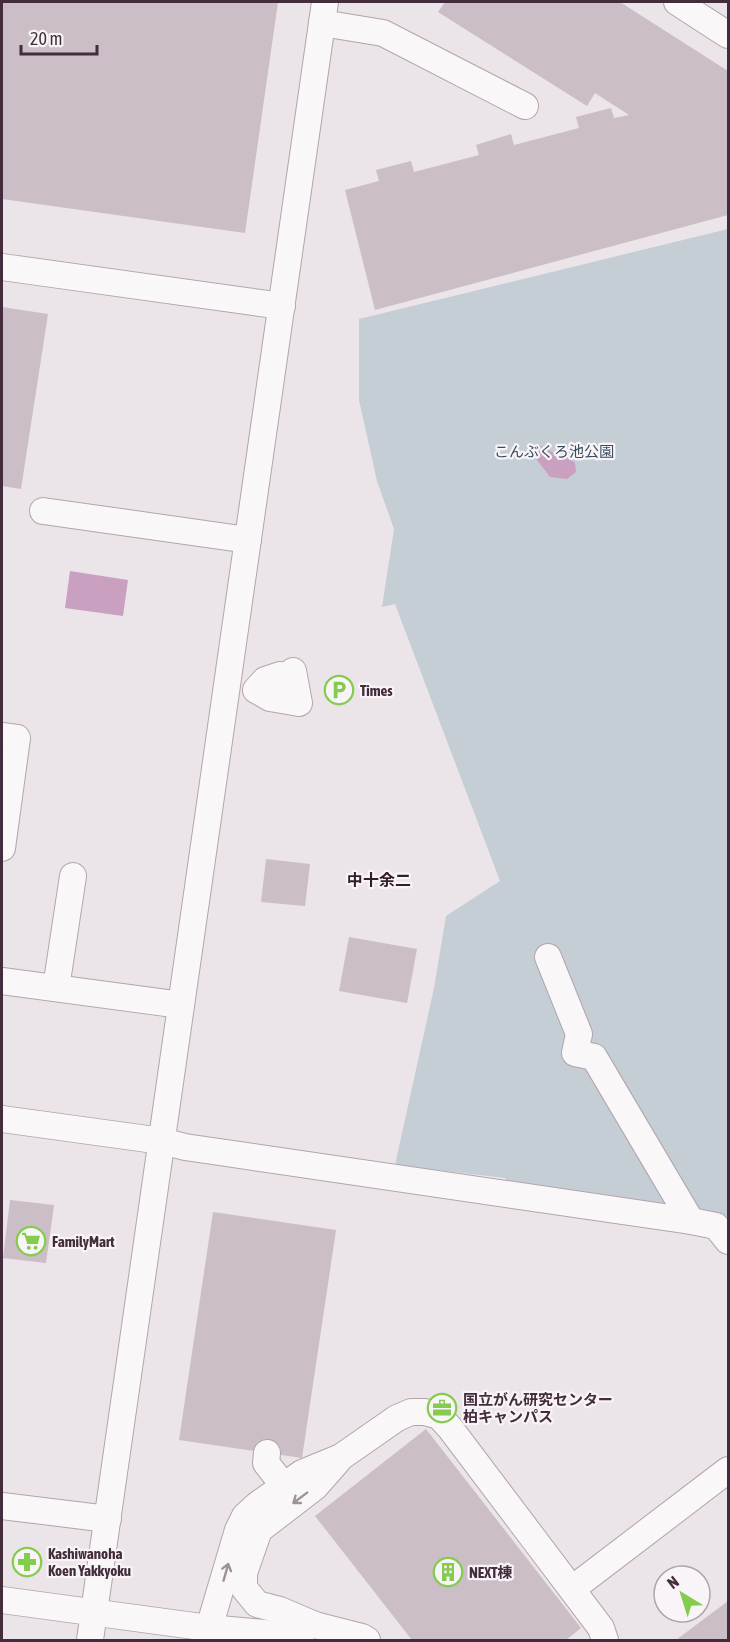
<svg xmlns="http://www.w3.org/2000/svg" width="730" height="1642" font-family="'Asap Condensed','Noto Sans JP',sans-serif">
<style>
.green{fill:#c5cdd5}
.water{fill:#caa0c0}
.building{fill:#cbbec7}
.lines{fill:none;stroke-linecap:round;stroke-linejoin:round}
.minor-casing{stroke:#b2a5ae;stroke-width:28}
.minor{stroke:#faf7f8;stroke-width:26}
.oneway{stroke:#9e929a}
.labels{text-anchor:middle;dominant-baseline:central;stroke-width:4.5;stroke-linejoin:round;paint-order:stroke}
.park-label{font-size:15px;fill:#394b5f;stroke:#f8f4f7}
.poi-label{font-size:15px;font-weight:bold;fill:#432c3b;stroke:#f8f4f7;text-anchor:start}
.neighbourhood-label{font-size:16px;font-weight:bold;fill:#341e2c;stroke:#f8f4f7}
</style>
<rect width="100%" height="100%" fill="#ebe4e9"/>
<!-- green -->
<polygon class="green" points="728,229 728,1216 508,1184 505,1178 395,1165 434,988 446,916 500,881 395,604 382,607 394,529 377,481 359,400 359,319"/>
<!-- water -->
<g class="water">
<polygon points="539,445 552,452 567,456 575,463 576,472 567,479 550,477 531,452"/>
<polygon points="70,571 128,580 123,616 65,608"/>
</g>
<!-- building -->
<g class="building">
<polygon points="2,2 278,2 245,233 2,199"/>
<polygon points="445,2 620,2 728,71 728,215 375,310 345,190 379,181 376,170 411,161 414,172 479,155 476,145 511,134 514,145 579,128 576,117 611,108 614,118 629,115 595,93 587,106 438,12"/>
<polygon points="2,307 48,314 21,489 2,486"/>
<polygon points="266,859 310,864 305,906 261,902"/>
<polygon points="349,937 417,949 407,1003 339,991"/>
<polygon points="10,1200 54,1205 46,1263 3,1258"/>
<polygon points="213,1212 336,1230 302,1458 179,1440"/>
<polygon points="426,1429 581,1628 566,1640 412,1640 315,1516"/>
<polygon points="728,1601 728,1640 676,1640"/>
</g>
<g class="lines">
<!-- minor casing -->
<g class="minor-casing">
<g id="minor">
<polyline points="677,2 728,35"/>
<polyline points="322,23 383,33 525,106"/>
<polyline points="2,267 282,306"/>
<polyline points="43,511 248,540"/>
<polyline points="280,675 265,680 256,690 270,698 299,703 293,671"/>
<polyline points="2,736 17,738 2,848"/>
<polyline points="548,957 579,1034 575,1053 594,1057 691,1221"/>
<polyline points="2,981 181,1005"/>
<polyline points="56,988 73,876"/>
<polyline points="2,1119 162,1141 185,1147 691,1221 716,1226 728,1241"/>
<polyline points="267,1453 266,1463 284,1486"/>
<polyline points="2,1506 108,1519"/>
<polyline points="572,1589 728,1470"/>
<polyline points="2,1600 209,1628 276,1634 315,1625 362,1637 367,1640"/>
<polyline points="315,1625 280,1610 257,1604 244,1588 244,1573 259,1530 315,1487 337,1462"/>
<polyline points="90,1640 325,2"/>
<polyline points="212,1640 209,1628 238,1530 245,1516 257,1505 302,1473 341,1457 397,1418 411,1412 425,1412 439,1416 450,1428 601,1628 605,1640"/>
</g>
</g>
<!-- minor -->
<use href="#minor" class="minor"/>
</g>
<!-- one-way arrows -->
<defs><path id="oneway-shaft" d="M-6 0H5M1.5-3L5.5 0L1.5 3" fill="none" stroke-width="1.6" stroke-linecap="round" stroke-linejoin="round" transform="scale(1.5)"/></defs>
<g class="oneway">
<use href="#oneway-shaft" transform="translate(300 1498) rotate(143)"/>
<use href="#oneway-shaft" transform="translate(226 1572) rotate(-74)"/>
</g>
<!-- icons -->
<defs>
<g id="parking-ring" transform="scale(1.5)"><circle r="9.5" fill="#f8f4f7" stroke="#83cc4d" stroke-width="1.5"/><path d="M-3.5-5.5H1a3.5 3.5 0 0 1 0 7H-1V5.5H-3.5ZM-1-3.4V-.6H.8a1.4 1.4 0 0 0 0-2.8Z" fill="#83cc4d"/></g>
<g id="supermarket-ring" transform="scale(1.5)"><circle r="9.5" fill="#f8f4f7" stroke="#83cc4d" stroke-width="1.5"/><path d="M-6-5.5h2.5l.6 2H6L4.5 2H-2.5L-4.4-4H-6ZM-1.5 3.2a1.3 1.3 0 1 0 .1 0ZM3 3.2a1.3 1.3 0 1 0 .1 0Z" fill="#83cc4d"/></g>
<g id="office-ring" transform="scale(1.5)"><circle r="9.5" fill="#f8f4f7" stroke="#83cc4d" stroke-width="1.5"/><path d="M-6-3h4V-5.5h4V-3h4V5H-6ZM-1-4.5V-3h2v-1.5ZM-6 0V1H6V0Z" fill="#83cc4d"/></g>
<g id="pharmacy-ring" transform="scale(1.5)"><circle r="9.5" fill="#f8f4f7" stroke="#83cc4d" stroke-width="1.5"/><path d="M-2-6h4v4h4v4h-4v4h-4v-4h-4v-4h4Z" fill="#83cc4d"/></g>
<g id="building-ring" transform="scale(1.5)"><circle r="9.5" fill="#f8f4f7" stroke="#83cc4d" stroke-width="1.5"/><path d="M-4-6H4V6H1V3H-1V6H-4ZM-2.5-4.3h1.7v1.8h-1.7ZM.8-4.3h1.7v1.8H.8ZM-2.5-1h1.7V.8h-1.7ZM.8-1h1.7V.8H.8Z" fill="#83cc4d"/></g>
</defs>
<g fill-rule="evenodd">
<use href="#parking-ring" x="339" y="690"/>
<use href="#supermarket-ring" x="31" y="1241"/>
<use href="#office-ring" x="442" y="1408"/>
<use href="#pharmacy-ring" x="27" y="1562"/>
<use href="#building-ring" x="448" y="1572"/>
</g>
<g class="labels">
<!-- park labels -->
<g class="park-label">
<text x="554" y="451">こんぶくろ池公園</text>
</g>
<!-- poi labels -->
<g class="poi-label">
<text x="360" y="690">Times</text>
<text x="52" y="1241">FamilyMart</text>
<text x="463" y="1399">国立がん研究センター<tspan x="463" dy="17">柏キャンパス</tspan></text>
<text x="48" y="1553">Kashiwanoha<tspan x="48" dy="17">Koen Yakkyoku</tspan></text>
<text x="469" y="1572">NEXT棟</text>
</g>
<!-- neighbourhood labels -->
<g class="neighbourhood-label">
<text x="379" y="880">中十余二</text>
</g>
</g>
<!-- border -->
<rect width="730" height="1642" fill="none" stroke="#432c3b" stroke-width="6"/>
<!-- north arrow -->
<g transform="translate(682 1594) rotate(322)"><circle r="28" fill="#f8f4f7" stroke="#b0a4ac" stroke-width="1.5"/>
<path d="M0-4.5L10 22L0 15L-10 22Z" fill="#83cc4d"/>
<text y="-9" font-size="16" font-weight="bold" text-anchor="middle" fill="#432c3b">N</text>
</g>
<!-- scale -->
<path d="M21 45v9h76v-9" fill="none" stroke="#432c3b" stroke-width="3"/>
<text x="30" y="45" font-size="18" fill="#432c3b" stroke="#f8f4f7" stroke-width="4.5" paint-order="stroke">20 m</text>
</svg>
